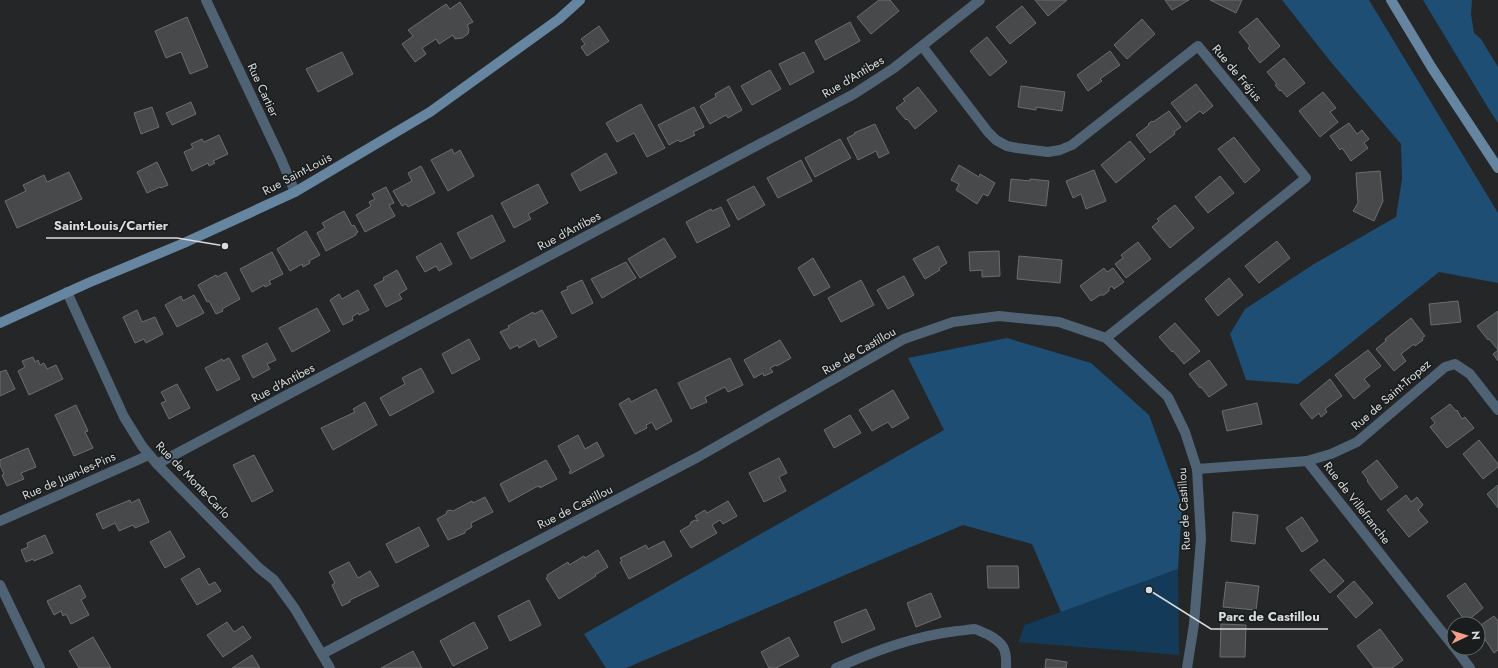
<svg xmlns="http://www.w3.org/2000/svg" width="1498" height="668" font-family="Jost,sans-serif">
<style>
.green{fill:#133b59}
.forest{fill:#1e4e74}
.building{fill:#47494b;stroke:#6b6e70}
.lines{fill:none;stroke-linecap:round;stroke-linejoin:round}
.minor{stroke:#4f6374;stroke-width:10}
.tertiary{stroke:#4f6374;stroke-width:10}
.secondary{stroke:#6685a1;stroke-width:10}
.labels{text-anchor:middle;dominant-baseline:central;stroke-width:3.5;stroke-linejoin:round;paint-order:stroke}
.street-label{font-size:12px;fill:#d9dbdc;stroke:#1a1d1e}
.leader{fill:none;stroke:#d9dbdc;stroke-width:1.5}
.callout-dot{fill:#d9dbdc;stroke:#1a1d1e;stroke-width:1.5}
.callout-label{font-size:13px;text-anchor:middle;font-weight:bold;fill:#d9dbdc;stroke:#1a1d1e;stroke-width:3.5;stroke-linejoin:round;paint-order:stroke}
</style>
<rect width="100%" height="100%" fill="#242628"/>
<!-- green -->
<polygon class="green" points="1178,569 1179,655 1018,642 1025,625"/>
<!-- forest -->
<g class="forest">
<polygon points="1282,0 1369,0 1498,213 1498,283 1439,272 1331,359 1298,384 1246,380 1230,334 1245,309 1314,264 1396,217 1402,179 1401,144 1330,61"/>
<polygon points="1423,0 1472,0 1471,14 1474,33 1481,39 1498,67 1498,123 1487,106"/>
<polygon points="1007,338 1091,363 1149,415 1182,505 1178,569 1061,612 1032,544 963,525 626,668 606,668 584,634 944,430 908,358"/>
</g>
<!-- building -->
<g class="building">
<polygon points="879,0 890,0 899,11 871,34 857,17"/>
<polygon points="1035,0 1067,0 1048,16"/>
<polygon points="1165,0 1189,0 1172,10"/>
<polygon points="1210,0 1242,0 1236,13"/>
<polygon points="460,2 473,22 467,25 469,29 468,34 462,38 455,39 453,35 439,44 436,39 422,48 426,54 415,62 402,44 413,36 408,30 446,4 450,9"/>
<polygon points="1022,6 1036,23 1010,44 996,27"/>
<polygon points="187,17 208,67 190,74 181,52 166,58 155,31"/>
<polygon points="1257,18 1280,46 1260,63 1248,48 1250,46 1239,32"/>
<polygon points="1142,19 1155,34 1127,59 1114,45"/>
<polygon points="850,22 860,41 825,60 815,41"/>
<polygon points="599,26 609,41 587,56 581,47 585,44 581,39"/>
<polygon points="987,37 1007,62 990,76 970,51"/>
<polygon points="1110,51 1120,65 1100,79 1102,81 1088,91 1077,75"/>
<polygon points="342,52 353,74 318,92 306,69"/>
<polygon points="804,52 814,72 790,85 779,64"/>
<polygon points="1284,58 1305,83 1287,97 1281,90 1280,91 1275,85 1277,84 1267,72"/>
<polygon points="770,70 781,89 752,105 741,86"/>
<polygon points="1196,84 1213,106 1203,114 1200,111 1186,122 1171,103"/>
<polygon points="729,86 742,110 728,118 726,115 710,124 700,106 716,97 715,94"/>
<polygon points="1021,86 1065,92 1062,111 1036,107 1036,110 1018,107"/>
<polygon points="918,87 937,111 915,129 907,119 906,120 896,108 905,101 903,99"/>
<polygon points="1323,92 1336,108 1330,112 1338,122 1320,137 1299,111"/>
<polygon points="191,102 196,114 172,125 166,113"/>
<polygon points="641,104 665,148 647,157 634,133 617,142 606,123"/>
<polygon points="152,107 159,127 141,134 134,113"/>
<polygon points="694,107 704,127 693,132 695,135 680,142 678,140 669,145 658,125"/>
<polygon points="1169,111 1181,127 1174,132 1175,134 1150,153 1136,135 1149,125 1148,124 1152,121 1153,122"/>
<polygon points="1349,123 1357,134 1362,130 1369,139 1364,143 1368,148 1351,161 1342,148 1340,150 1330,136"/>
<polygon points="875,124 889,153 879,158 876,151 858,160 847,138 855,134 854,133"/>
<polygon points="219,135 228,154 213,161 215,163 209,166 208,163 192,171 184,152 193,148 191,144 202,139 204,142"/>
<polygon points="1234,137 1260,170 1245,183 1218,149"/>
<polygon points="840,139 851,158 815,177 805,158"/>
<polygon points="1130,141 1145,159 1116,183 1101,165"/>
<polygon points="452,149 454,154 460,150 474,176 448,191 431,160"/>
<polygon points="606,153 617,173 580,191 571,174"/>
<polygon points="801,160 812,181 778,198 767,178"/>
<polygon points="157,162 168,185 161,188 160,187 147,193 137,172"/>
<polygon points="959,165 979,177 980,174 995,183 988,196 983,194 977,204 956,190 959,184 951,180"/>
<polygon points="421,166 435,193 408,207 406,204 402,206 393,191 412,181 408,173"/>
<polygon points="1094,170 1106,201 1086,209 1081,194 1073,198 1066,181"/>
<polygon points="1380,171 1383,201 1374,221 1353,211 1358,203 1356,173"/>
<polygon points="69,172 82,199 17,228 5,201 26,191 23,185 44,175 47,182"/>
<polygon points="1220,176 1234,193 1208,213 1195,197"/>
<polygon points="1011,179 1030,181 1030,179 1049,181 1046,206 1009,201"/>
<polygon points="538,184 548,203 528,214 531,219 514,228 501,203"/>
<polygon points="754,186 765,205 738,220 727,200"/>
<polygon points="386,187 394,203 389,205 395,216 365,232 356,215 371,206 369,202 375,199 372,194"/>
<polygon points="1175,205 1194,228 1170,248 1152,227 1159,221 1157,219"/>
<polygon points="721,207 730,226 697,243 686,222 711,209 712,211"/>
<polygon points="344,211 352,226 354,225 358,232 356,233 356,235 326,251 317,233 325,228 322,223"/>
<polygon points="492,215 505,241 471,259 457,233"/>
<polygon points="306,231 320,255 309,261 310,263 303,267 302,264 290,271 277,249"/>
<polygon points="664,238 676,257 640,278 628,259"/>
<polygon points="1277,241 1290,258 1259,283 1245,266"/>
<polygon points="1138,242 1151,259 1126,278 1115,264 1123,258 1121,255"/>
<polygon points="441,243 452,264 439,271 436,266 425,272 416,257"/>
<polygon points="938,246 947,263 939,268 940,270 925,279 913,259"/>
<polygon points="999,251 1000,276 982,277 982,270 970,271 969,252"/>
<polygon points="272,252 283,274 269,281 271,284 265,287 264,285 252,292 240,269"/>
<polygon points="1019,256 1062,260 1060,283 1017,279"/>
<polygon points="813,258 830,287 814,296 798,268"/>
<polygon points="626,262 636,278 602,298 591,279"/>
<polygon points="1104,268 1107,272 1113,268 1124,282 1114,289 1112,286 1109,288 1109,291 1104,295 1100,295 1091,301 1080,286"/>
<polygon points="397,270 407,289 399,294 402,299 386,307 374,285 384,280 383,278"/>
<polygon points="226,272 240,299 222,309 223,311 216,314 209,301 207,302 198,285 216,275 217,277"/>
<polygon points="904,276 914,295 888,309 877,290"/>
<polygon points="1229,278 1243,295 1218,316 1205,299"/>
<polygon points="582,280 593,303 572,314 561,292 568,289 567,287"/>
<polygon points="861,280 874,305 841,322 828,298"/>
<polygon points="358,290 369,310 359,315 358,313 352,317 353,320 343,325 330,300 339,294 342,299"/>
<polygon points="194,295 204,313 177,327 165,305 181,296 183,301"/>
<polygon points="1458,301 1461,322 1431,325 1429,304"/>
<polygon points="317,308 330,331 292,352 279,328"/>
<polygon points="137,310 142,322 155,317 163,334 146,343 144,339 135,343 123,317"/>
<polygon points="542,310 557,337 539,347 535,339 519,348 518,345 510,349 500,332 509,328 508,326 533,312 534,314"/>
<polygon points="1498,311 1498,361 1493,354 1498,350 1489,339 1488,340 1477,326"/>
<polygon points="1411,318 1425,336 1422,338 1423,340 1415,346 1414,344 1401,354 1406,361 1394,371 1376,349 1386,341 1385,339"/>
<polygon points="1175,323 1200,351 1184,364 1173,351 1172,352 1159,337"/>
<polygon points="469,339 480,359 452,374 442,354"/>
<polygon points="780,340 791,358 777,366 776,365 770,368 773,372 764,376 763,373 754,378 744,360"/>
<polygon points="267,343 276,360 267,364 270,369 253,378 242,356"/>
<polygon points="1368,350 1381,366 1364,379 1370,386 1354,399 1335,375"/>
<polygon points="33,357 35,362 38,360 40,365 44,363 47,369 56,365 63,379 29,395 18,371 25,367 22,361"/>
<polygon points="229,358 240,379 217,391 205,368 222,359 223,361"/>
<polygon points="730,358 743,385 728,392 725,387 705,397 707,402 691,409 678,383"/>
<polygon points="1209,360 1227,385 1209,397 1201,387 1200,388 1189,374"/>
<polygon points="421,368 434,392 390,416 380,398 405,384 402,378"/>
<polygon points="6,370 15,389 0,396 0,372"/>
<polygon points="1330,379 1342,396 1325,409 1327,412 1321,417 1319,413 1312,419 1300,404"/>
<polygon points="177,384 190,408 169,419 161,403 166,401 161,392"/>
<polygon points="656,389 672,421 656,430 652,422 646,425 647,428 635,434 619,404 629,398 631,402"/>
<polygon points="893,390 909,418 892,428 888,422 872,431 859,410"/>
<polygon points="365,402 377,425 333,450 321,428 355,412 353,409"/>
<polygon points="1257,403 1262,424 1227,431 1222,411"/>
<polygon points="1450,404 1456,411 1457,410 1462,419 1465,417 1474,428 1447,448 1430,427 1435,423 1431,418"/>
<polygon points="76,405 88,431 85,432 93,448 74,456 55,415"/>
<polygon points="850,415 861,433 834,448 824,430"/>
<polygon points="578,435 585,449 597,442 604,456 570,474 569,472 571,471 558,446"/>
<polygon points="1479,440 1498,464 1498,467 1483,479 1463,454"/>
<polygon points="28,448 36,467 21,473 24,479 7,486 2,475 4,474 0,465 0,460"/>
<polygon points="254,455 273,491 252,502 233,465"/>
<polygon points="779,458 787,473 779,477 786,491 764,502 749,473"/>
<polygon points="546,460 557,479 540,488 540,486 536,487 509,502 500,484"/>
<polygon points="1377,460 1398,487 1381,500 1367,481 1368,480 1362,472"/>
<polygon points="1498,485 1498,508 1487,494"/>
<polygon points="1406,495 1411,502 1417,497 1423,505 1418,510 1428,522 1409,537 1387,510"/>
<polygon points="485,497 493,512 471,523 472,527 465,531 465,533 448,540 437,519 446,514 447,511 450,510 453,511 472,501 473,503"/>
<polygon points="139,499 149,522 135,528 133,525 119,531 115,523 103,529 96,514 130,500 131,503"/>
<polygon points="728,501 737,516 723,524 720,520 712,525 717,533 691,548 680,531 690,525 691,522 695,520 698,521 695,516 705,510 707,513"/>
<polygon points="1233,512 1258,515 1255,544 1231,541"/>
<polygon points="1302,517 1318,541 1302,552 1286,528"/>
<polygon points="419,527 429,546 396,563 386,544"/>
<polygon points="170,531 185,557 165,568 150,542"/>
<polygon points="45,535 53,553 34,561 33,559 26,562 21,550 28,547 27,543"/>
<polygon points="664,541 672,556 629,579 620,562 622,561 620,558 646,545 648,549"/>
<polygon points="598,550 608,567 595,575 596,576 559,599 546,578 548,577 547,575 568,562 569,565 584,556 585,558"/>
<polygon points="1324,559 1344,581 1330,593 1310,570"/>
<polygon points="349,562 358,578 370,571 379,586 350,600 350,602 342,606 332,585 335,583 329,572"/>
<polygon points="987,566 1018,566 1019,588 988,588"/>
<polygon points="199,568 209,585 215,582 221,591 197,605 181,579"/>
<polygon points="1354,581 1373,603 1356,618 1337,596"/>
<polygon points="1226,582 1259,586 1256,610 1223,607"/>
<polygon points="1465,583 1483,608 1466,622 1447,596"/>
<polygon points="80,585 86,597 81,600 89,615 71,624 66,614 63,616 61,611 54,615 47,601"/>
<polygon points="931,593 941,617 916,627 907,603"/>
<polygon points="529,600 541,625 510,641 498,616"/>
<polygon points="866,609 875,629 842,643 834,622"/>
<polygon points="1494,616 1498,621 1498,650 1494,653 1478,629 1478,627"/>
<polygon points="227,622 234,632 243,626 251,638 223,657 207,635"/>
<polygon points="474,622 488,648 453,666 440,641"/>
<polygon points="1221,624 1246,625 1245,657 1220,657"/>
<polygon points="1380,629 1403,660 1392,668 1374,668 1357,646"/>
<polygon points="93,637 111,668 79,668 69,651"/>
<polygon points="789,637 799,656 776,668 769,668 761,652"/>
<polygon points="413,651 422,668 381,668"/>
<polygon points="252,655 260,668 232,668"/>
<polygon points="1046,659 1067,662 1066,668 1045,668"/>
</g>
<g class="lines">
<!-- minor -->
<g class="minor">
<polyline points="206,0 281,159 295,192"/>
<polyline points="922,46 988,132 996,140 1007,146 1017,148 1048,152 1060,150 1072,145 1198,46 1306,178 1106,338"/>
<polyline points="1307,461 1331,454 1357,442 1445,367 1455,364 1470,374 1498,410"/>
<polyline points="157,464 854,94 894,68 980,0"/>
<polyline points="1197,469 1307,461 1454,647"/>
<polyline points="0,521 149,455"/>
<polyline points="0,585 40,668"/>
<polyline points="1455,648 1470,668"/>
<polyline points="322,654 698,457 904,339 953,322 999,316 1059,322 1106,338 1168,397 1185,432 1197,469 1201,539 1194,624 1187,668"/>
<path d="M 836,668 C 875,651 914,636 957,631 C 963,631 970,629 975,629 C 979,630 983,633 987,634 C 1004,643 1007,649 1006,668"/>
</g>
<!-- tertiary -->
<polyline class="tertiary" points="67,292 124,417 142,446 157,464 259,568 274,580 295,609 330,668"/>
<!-- secondary -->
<g class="secondary">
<polyline points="1391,0 1432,68 1498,168"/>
<polyline points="0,323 88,283 184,243 295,192 430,112 559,19 580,0"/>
</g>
</g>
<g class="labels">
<!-- street labels -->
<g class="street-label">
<text transform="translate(1237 73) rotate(50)">Rue de Fréjus</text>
<text transform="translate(853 77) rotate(-31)">Rue d'Antibes</text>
<text transform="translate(263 90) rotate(65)">Rue Cartier</text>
<text transform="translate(297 174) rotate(-28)">Rue Saint-Louis</text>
<text transform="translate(569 231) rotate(-28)">Rue d'Antibes</text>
<text transform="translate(859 351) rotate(-30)">Rue de Castillou</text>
<text transform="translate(283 383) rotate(-28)">Rue d'Antibes</text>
<text transform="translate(1391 395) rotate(-41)">Rue de Saint-Tropez</text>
<text transform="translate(69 476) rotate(-24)">Rue de Juan-les-Pins</text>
<text transform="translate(193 480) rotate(46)">Rue de Monte-Carlo</text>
<text transform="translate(1357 503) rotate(52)">Rue de Villefranche</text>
<text transform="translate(575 507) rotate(-27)">Rue de Castillou</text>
<text transform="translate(1184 509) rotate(-93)">Rue de Castillou</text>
</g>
</g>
<!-- callouts -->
<path class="leader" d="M225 246L177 238H46M1149 590L1211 629H1328"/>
<g class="callout-dot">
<circle cx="225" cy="246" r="4"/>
<circle cx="1149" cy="590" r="4"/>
</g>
<g class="callout-label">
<text x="111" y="230">Saint-Louis/Cartier</text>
<text x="1269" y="621">Parc de Castillou</text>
</g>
<!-- north arrow -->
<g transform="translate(1466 636) rotate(86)"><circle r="19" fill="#1a1d1e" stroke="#66696a"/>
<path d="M0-3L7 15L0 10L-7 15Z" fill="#f49e88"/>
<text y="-6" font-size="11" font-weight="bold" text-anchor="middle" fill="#d9dbdc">N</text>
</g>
</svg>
